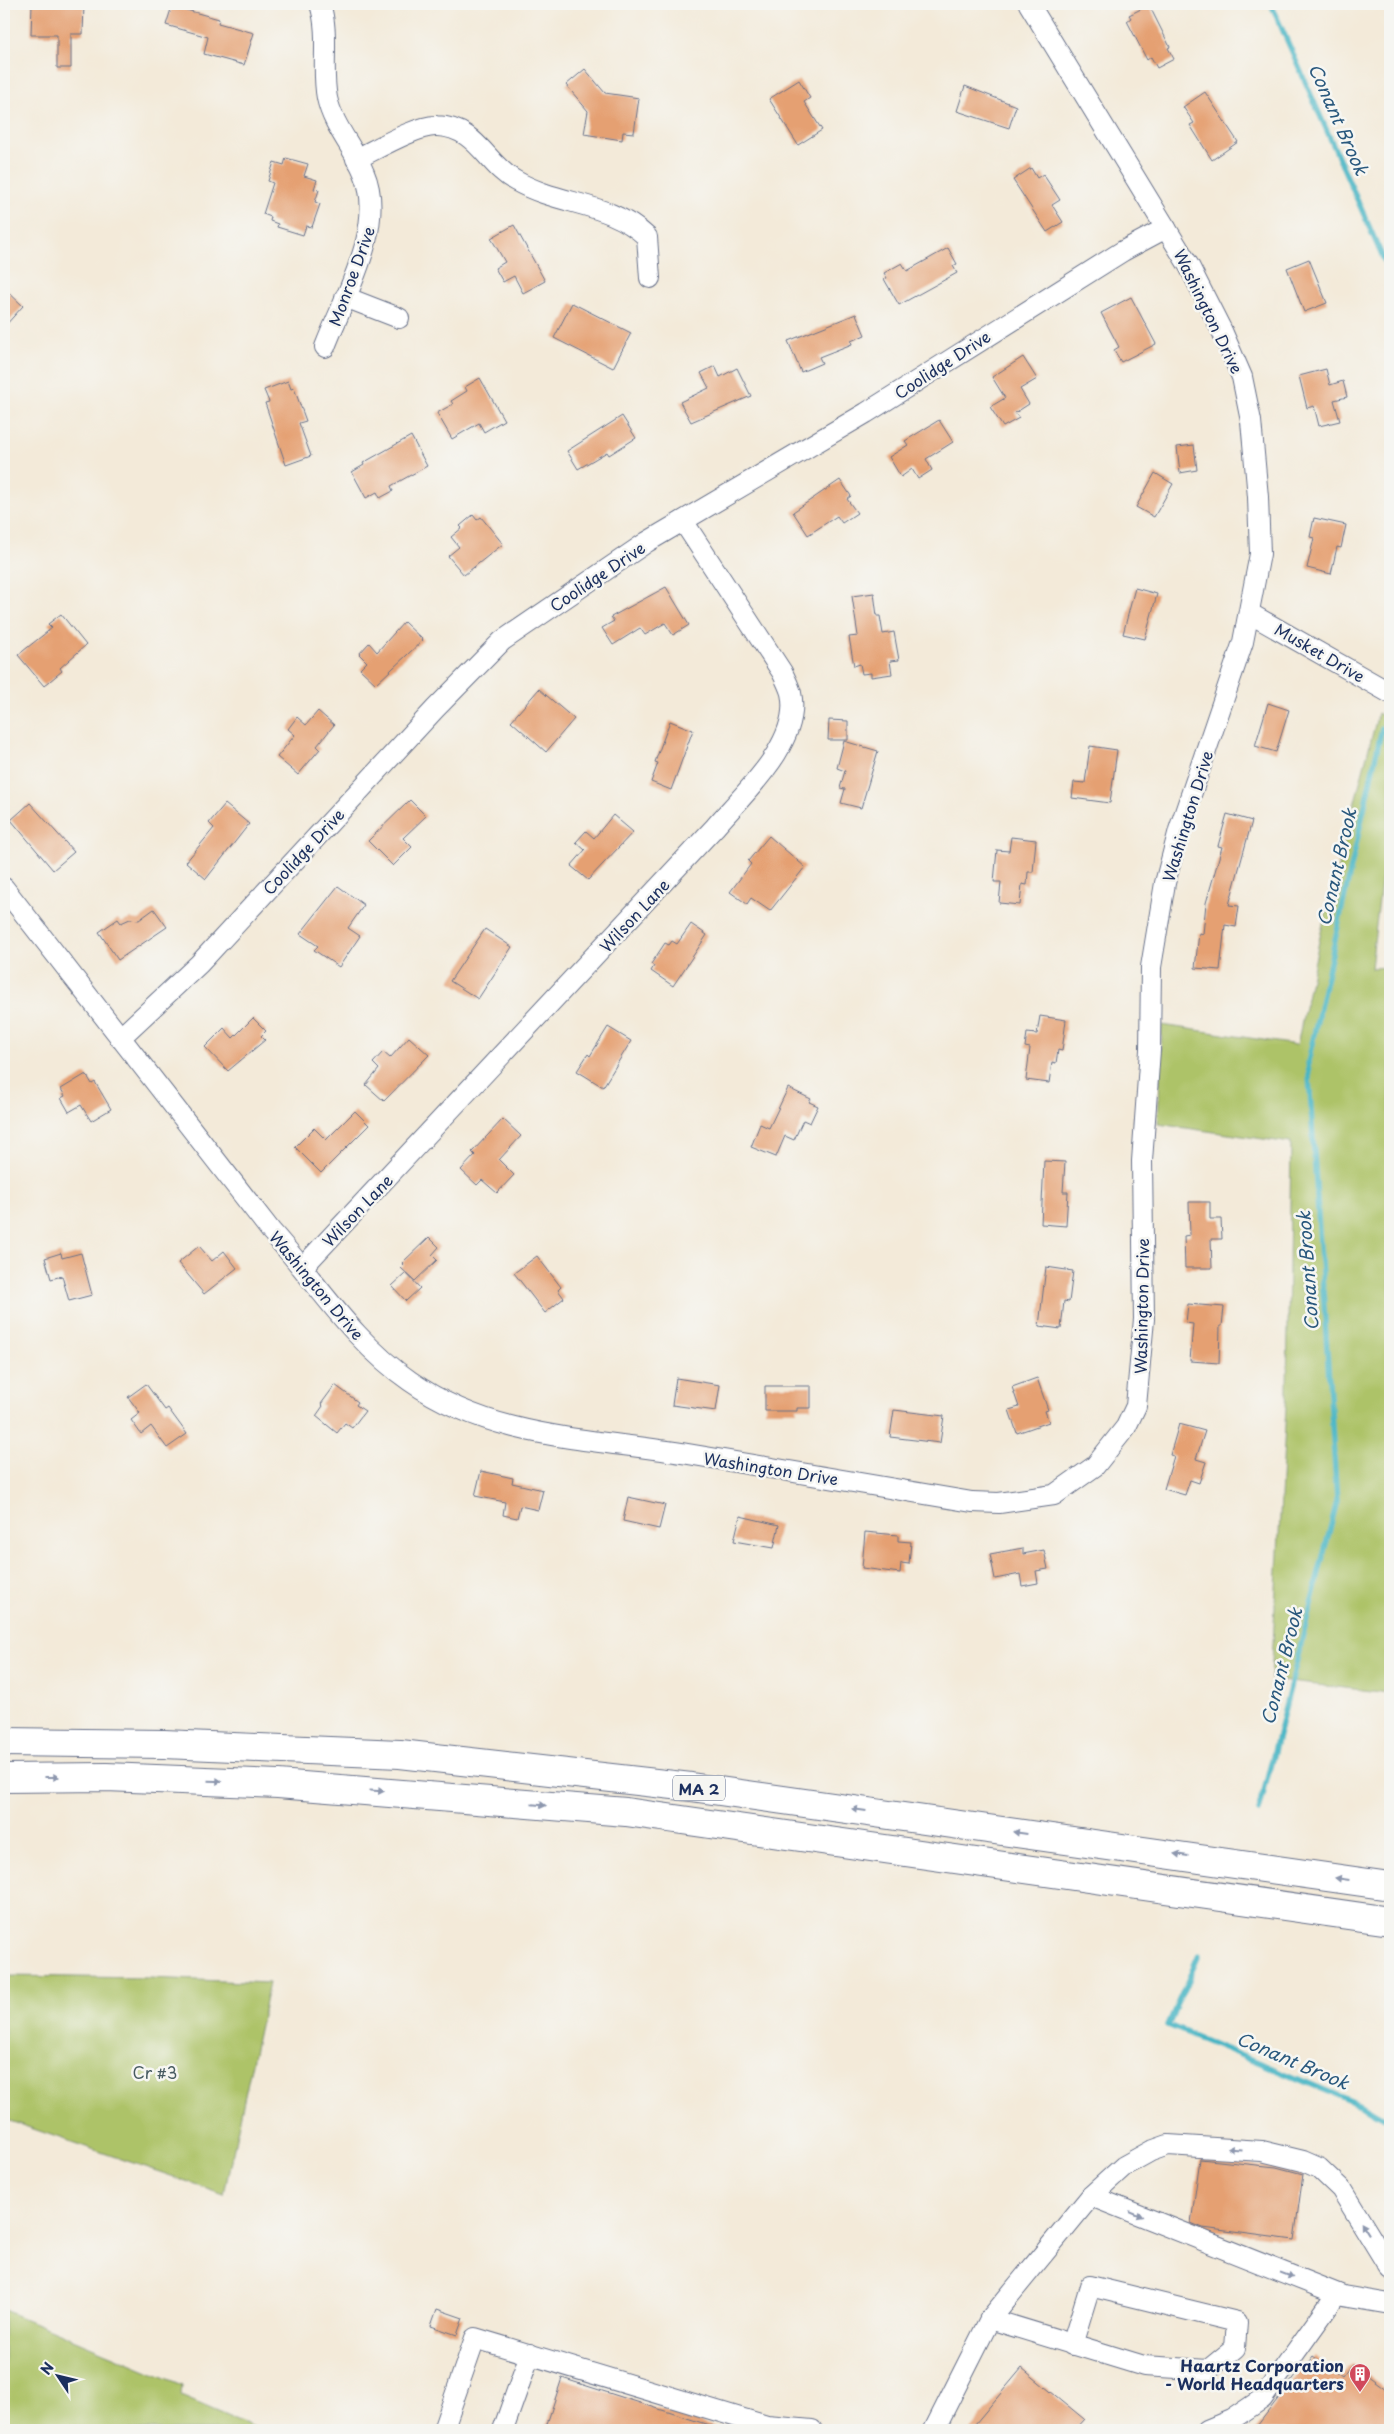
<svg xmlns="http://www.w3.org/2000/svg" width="1394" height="2434" font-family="'Playpen Sans',sans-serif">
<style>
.green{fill:#adc367;stroke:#647962}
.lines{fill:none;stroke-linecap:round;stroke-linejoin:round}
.stream{stroke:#49b6c5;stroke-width:5.5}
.building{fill:#e5a072}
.minor-casing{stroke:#677089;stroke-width:22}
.highway-casing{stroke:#677089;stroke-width:30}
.minor{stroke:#fff;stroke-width:20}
.highway{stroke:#fff;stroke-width:28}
.oneway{fill:#8d97ae}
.labels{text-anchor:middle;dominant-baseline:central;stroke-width:5;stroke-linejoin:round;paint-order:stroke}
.shield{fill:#f6f6f2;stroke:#5d6b8a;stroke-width:1}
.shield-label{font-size:15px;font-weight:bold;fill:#1b2f5e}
.street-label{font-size:16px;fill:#1b2f5e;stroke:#f6f6f2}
.park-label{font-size:16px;fill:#475b61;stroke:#f6f6f2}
.poi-label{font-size:16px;font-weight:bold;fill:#1b2f5e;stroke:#f6f6f2;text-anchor:end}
.water-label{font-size:18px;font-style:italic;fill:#29587d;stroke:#f6f6f2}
</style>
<rect width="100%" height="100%" fill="#f6f6f2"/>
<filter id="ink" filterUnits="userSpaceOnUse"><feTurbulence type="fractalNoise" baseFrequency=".02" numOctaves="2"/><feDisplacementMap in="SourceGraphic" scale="10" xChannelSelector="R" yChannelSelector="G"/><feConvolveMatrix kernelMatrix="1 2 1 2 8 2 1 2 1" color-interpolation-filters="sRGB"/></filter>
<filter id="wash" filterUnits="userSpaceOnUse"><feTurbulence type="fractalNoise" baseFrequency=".0096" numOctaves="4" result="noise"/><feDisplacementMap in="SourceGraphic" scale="20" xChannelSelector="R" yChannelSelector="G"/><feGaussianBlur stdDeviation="1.12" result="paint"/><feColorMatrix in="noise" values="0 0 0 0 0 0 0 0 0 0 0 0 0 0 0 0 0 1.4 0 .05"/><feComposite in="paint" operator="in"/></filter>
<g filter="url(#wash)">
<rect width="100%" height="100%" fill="#f3ead9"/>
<!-- green -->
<g class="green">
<polygon points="1378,713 1390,720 1390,806 1371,968 1390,967 1390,1693 1271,1680 1287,1388 1291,1143 1158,1124 1162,1025 1297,1045 1321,932"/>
<polygon points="4,1976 150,1978 269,1983 224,2194 4,2119"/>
<polygon points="4,2310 182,2385 181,2396 260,2430 4,2430"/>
</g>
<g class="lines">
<!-- stream -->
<g class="stream">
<polyline points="1271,4 1390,274"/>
<polyline points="1259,1811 1337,1501 1308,1062 1382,728"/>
<polyline points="1199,1955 1168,2025 1363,2106 1390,2122"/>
</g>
</g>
<g id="blocks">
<!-- building -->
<g class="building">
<polygon points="32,4 84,4 83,34 71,34 71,68 57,68 57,35 31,35"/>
<polygon points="1149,5 1170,47 1168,48 1174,59 1157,68 1151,57 1147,60 1127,21 1131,18 1129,15"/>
<polygon points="172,6 219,19 218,23 254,33 244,65 204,54 208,37 166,25"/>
<polygon points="585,69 605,93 639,98 634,133 623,132 622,140 584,134 588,111 566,85"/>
<polygon points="799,80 810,98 804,102 822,130 798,145 769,99"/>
<polygon points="965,86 1016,106 1009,128 957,111"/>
<polygon points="1205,92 1238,142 1212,160 1190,125 1194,123 1183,107"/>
<polygon points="286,158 308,164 304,176 317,180 314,189 319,190 315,202 320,204 312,227 306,226 303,235 277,227 278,224 270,221 271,217 263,214 273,183 268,181 274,162 284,165"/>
<polygon points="1031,168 1037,178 1043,174 1060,200 1052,205 1063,222 1047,232 1013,180"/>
<polygon points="514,225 545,281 523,293 514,276 503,282 495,268 505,262 491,238"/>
<polygon points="948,248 957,264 953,266 957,273 899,305 884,279 887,278 884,273 902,263 907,271"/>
<polygon points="1309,259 1327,303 1304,312 1287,268"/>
<polygon points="4,288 23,306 4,327"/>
<polygon points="1131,297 1156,344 1121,362 1114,350 1119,347 1101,313"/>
<polygon points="572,303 631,333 613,368 554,338"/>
<polygon points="856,314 865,335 851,341 852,344 819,357 822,363 801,372 788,341"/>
<polygon points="1023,357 1037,379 1020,389 1029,404 1015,413 1019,418 1003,427 990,407 1005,398 992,377"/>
<polygon points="715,366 720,377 737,368 751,396 691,422 680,402 709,388 701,373"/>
<polygon points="1326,369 1330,385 1343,381 1347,397 1334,400 1340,421 1319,426 1314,406 1307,408 1299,376"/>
<polygon points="480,378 504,420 484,432 479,423 452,439 437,413 453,404 451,401 467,391 465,387"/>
<polygon points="288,381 291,389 294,388 306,421 299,423 311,456 286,465 265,403 269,402 264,390"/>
<polygon points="622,416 636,438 609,455 607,452 578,469 567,451"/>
<polygon points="939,420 953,442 926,459 932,470 918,479 912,469 901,477 889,457 908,445 905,441"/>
<polygon points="411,436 427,466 391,486 393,491 380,498 377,492 366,498 352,472 364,465 363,463"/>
<polygon points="1194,445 1197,470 1180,473 1177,447"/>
<polygon points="1155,473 1173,484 1154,517 1136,507"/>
<polygon points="840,480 851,496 847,499 857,513 842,523 837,516 808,535 793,512"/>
<polygon points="473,515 477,520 481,517 503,544 464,575 448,556 459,547 451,537 462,528 460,526"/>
<polygon points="1314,518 1346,525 1341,548 1337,547 1331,574 1307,568 1314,538 1310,537"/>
<polygon points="666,587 689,625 673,635 665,623 645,635 640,628 613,645 602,628 614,621 611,617"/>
<polygon points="1135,588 1157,594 1145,639 1123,634"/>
<polygon points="874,593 877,616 880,616 883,634 894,632 899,660 890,661 892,674 871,677 871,673 862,674 860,664 854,666 849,637 858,636 852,596"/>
<polygon points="61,614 86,645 60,668 62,671 44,686 18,655 52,628 48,624"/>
<polygon points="404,622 423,640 376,684 360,669 367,662 359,654 369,643 377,652"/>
<polygon points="539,689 574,719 546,752 511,721"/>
<polygon points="1268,703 1289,710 1276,752 1255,746"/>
<polygon points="318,711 334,725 317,746 320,749 298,775 277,757 295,735 288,729 297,717 306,725"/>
<polygon points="829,720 848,721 848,740 828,740"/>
<polygon points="670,721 693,730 671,790 651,782 658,763 655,762"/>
<polygon points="844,741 878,751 861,808 841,803 845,789 840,788 845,771 837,768"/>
<polygon points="1090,746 1117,750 1110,803 1072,798 1074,782 1085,783"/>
<polygon points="410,800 426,816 403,838 412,847 393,866 368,841"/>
<polygon points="30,803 74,852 53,870 11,820"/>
<polygon points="225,804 249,824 206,879 186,862 214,828 209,823"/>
<polygon points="1227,814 1252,821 1229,905 1239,906 1236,927 1225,925 1220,970 1195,968 1199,933 1203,934 1206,903 1222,847 1218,846"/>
<polygon points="613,815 633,832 588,880 571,866 585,850 576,842 586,831 594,838"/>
<polygon points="769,836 805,867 770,911 751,898 747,904 730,892 751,864 748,861"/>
<polygon points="1011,837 1036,840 1033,872 1028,872 1027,885 1022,884 1020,905 999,903 1001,882 994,882 997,850 1009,851"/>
<polygon points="338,886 364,905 348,928 360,936 339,967 314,950 318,946 300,934"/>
<polygon points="154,909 167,927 118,960 99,932 118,919 121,923 130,919 139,920"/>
<polygon points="691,924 707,935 673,986 651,971 654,966 651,964 665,943 669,945 672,941 677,944"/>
<polygon points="485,929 512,947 478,999 450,981"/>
<polygon points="1040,1016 1066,1020 1062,1051 1058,1050 1056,1063 1052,1062 1049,1083 1026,1080 1030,1048 1025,1047 1027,1033 1037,1034"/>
<polygon points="253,1018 266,1031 261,1036 265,1040 228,1071 205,1047 224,1028 233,1038"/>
<polygon points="608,1027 631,1041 603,1087 577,1071 588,1054 590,1056"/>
<polygon points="409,1037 429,1055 384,1101 366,1085 379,1069 373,1063 383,1052 390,1058"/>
<polygon points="86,1074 92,1084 95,1082 111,1109 91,1121 81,1105 69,1112 61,1098 65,1096 61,1089"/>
<polygon points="788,1088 811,1099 809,1102 818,1106 810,1123 803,1120 794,1140 785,1136 776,1157 751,1147 760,1124 769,1128"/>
<polygon points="355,1111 369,1125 321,1173 295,1147 314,1128 326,1140"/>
<polygon points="503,1119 521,1136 499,1160 514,1175 497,1193 482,1180 477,1185 461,1170 475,1155 472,1152"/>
<polygon points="1044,1161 1065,1162 1063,1192 1068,1192 1066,1226 1041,1224"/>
<polygon points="1189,1202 1210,1202 1210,1219 1221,1219 1222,1239 1211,1239 1212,1268 1185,1268 1184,1236 1190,1235"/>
<polygon points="429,1237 439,1247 432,1255 437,1260 415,1281 401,1268 404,1265 402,1263"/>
<polygon points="199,1246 212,1261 224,1251 237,1268 204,1294 178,1263"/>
<polygon points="61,1253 62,1258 81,1253 92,1295 69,1301 62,1276 51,1279 45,1258"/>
<polygon points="537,1256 561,1287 558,1290 564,1298 545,1313 514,1273"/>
<polygon points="1046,1267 1073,1271 1069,1302 1064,1301 1061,1329 1039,1326"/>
<polygon points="406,1273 420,1288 406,1301 392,1286"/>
<polygon points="1188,1304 1224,1307 1222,1326 1220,1326 1219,1363 1190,1361 1193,1324 1186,1323"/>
<polygon points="676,1378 720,1385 716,1411 672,1405"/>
<polygon points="1037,1378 1048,1410 1045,1411 1049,1422 1017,1433 1009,1410 1019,1407 1012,1387"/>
<polygon points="146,1384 165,1410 168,1408 187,1434 167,1448 151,1426 141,1434 131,1420 140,1413 128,1397"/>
<polygon points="335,1385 358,1402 356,1405 365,1411 352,1428 345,1423 337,1433 316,1416 323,1406 321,1404"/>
<polygon points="765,1386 811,1386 811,1408 797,1408 797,1411 765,1411"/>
<polygon points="894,1410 944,1416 940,1443 890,1437"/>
<polygon points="1179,1424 1205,1431 1196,1459 1206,1462 1199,1483 1190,1480 1185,1495 1164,1489 1174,1456 1170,1455"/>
<polygon points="481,1471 513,1478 512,1483 543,1490 538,1510 520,1506 517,1518 503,1515 505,1502 475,1496"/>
<polygon points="628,1497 665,1505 659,1529 623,1521"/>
<polygon points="740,1516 779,1525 774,1548 734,1541"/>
<polygon points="865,1532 898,1535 898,1541 911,1542 909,1564 901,1563 900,1573 862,1568"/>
<polygon points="1023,1548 1023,1554 1044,1550 1048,1569 1036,1571 1038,1583 1022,1586 1020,1574 995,1579 990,1554"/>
<polygon points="1200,2159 1276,2167 1303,2174 1294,2240 1203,2228 1191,2223"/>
<polygon points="437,2309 463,2318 457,2335 431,2326"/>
<polygon points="1314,2356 1342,2377 1352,2364 1390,2392 1390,2430 1254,2430 1300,2370 1302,2372"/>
<polygon points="1022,2368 1084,2419 1074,2430 970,2430"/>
<polygon points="562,2378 715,2427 714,2430 545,2430"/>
</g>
</g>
</g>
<g filter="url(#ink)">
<use href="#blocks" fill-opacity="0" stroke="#677089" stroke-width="1"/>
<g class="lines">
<!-- minor casing -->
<g class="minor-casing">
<g id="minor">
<path d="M 320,4 C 330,35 321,67 327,98 C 333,126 354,148 364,173 C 387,226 344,297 325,347"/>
<path d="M 356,159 C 375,150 417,125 437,126 C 477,127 487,166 516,181 C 560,206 609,201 647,237 L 650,278"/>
<polyline points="345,297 399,318"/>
<polyline points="1249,613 1390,693"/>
<path d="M 4,888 L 271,1231 C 317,1282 352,1341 410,1381 C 494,1440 591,1438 688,1454 C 783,1470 878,1486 972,1502 L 999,1503 L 1054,1495 L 1095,1466 L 1126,1427 L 1136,1406 L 1144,1319 L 1142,1161 L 1150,1050 L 1151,967 L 1165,883 L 1179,830 L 1243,642 L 1260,554 L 1258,497 L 1251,421 L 1242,377 L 1222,331 L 1189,266 L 1029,4"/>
<polyline points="120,1038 199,964 435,709 502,641 647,542 866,413 1123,251 1166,228"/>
<path d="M 303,1267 L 715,827 C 744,793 802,742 791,693 C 789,686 785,678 782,672 L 683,521"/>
<polyline points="1091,2196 1343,2296 1390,2304"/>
<polyline points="990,2319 1144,2366 1208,2370 1235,2348 1237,2322 1090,2286 1072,2345"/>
<polyline points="443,2430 475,2338 767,2426 812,2430"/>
<polyline points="503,2430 530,2354"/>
<polyline points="934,2430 990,2319 1091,2196 1124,2166 1151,2151 1168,2145 1262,2151 1303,2161 1319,2168 1341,2189 1390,2269"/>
<polyline points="1207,2430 1231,2420 1262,2399 1337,2294"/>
</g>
</g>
<!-- highway casing -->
<g class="highway-casing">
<g id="highway">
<polyline points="4,1742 164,1744 400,1754 691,1787 1390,1886"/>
<polyline points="4,1778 106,1777 278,1784 626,1812 1390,1921"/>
</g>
</g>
<!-- minor -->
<use href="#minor" class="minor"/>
<!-- highway -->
<use href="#highway" class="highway"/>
</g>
<!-- one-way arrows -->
<defs><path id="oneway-solid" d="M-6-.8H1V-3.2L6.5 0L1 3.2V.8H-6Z" transform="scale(1.25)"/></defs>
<g class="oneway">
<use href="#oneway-solid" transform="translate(52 1777)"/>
<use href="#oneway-solid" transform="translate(215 1781) rotate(2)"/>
<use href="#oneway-solid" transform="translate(377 1791) rotate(4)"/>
<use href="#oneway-solid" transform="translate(539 1805) rotate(5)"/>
<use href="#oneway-solid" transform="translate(859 1810) rotate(-172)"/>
<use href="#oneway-solid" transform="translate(1020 1833) rotate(-172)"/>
<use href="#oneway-solid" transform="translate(1181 1855) rotate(-172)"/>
<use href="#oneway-solid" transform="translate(1342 1879) rotate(-172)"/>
<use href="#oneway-solid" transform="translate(1235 2149) rotate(-176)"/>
<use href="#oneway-solid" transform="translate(1136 2214) rotate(22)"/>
<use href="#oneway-solid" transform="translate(1365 2228) rotate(-122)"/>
<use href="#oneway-solid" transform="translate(1287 2275) rotate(21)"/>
</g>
</g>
<!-- icons -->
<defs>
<g id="building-pin" transform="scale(1.125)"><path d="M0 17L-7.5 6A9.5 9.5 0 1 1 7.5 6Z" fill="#d1495b" stroke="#f6f6f2"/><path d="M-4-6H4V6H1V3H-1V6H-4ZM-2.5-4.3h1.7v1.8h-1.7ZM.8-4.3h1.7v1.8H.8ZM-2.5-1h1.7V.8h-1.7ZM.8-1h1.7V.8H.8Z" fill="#fff"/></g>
</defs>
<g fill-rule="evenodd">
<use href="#building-pin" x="1360" y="2374"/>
</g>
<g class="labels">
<!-- shield labels -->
<rect class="shield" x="673" y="1775.5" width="52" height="25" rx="4"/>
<g class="shield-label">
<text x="699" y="1788">MA 2</text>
</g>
<!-- street labels -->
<g class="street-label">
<text transform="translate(351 276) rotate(-70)">Monroe Drive</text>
<text transform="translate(1209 311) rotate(64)">Washington Drive</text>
<text transform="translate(942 364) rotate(-33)">Coolidge Drive</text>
<text transform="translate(597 576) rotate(-34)">Coolidge Drive</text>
<text transform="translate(1320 652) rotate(30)">Musket Drive</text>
<text transform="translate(1187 816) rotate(-73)">Washington Drive</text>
<text transform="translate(303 851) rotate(-47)">Coolidge Drive</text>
<text transform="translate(634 915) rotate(-47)">Wilson Lane</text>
<text transform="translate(357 1210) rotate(-46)">Wilson Lane</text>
<text transform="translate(317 1285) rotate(50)">Washington Drive</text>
<text transform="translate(1141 1306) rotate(-89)">Washington Drive</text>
<text transform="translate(771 1468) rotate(9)">Washington Drive</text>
</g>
<!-- park labels -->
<g class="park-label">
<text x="155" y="2072">Cr #3</text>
</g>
<!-- poi labels -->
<g class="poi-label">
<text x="1344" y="2365">Haartz Corporation<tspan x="1344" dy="18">- World Headquarters</tspan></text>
</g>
<!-- water labels -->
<g class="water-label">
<text transform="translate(1339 119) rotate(66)">Conant Brook</text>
<text transform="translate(1336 867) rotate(-77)">Conant Brook</text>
<text transform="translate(1307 1271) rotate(-94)">Conant Brook</text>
<text transform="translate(1281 1666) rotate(-76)">Conant Brook</text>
<text transform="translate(1293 2060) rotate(23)">Conant Brook</text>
</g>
</g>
<!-- margin -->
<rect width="1394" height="2434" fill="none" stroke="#f6f6f2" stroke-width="20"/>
<!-- north arrow -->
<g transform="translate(58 2376) rotate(305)" stroke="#f6f6f2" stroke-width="4" paint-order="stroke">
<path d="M0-4L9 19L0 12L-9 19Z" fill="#1b2f5e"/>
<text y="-8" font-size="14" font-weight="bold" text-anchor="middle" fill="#1b2f5e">N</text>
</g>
</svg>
